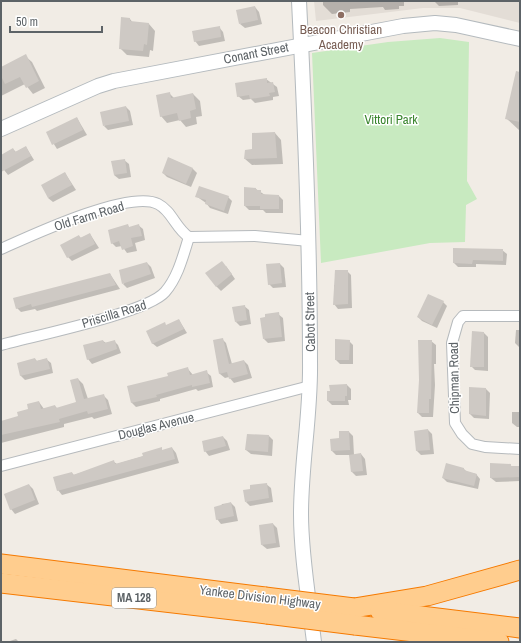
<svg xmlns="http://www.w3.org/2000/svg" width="521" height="643" font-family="'Archivo Narrow',sans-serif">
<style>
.education{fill:#e3ddd6}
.green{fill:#c8eac0}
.shadow{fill:#0003}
.building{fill:#cec9c4}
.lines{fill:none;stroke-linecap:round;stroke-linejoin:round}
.street-casing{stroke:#b6babd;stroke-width:12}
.secondary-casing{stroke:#b4babe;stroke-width:16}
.highway-casing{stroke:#f67a00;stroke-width:21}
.street{stroke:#fff;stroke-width:10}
.secondary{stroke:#fff;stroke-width:14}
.highway{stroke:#ffcd8e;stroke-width:19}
.highway-bridge-casing{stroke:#f67a00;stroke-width:21;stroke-linecap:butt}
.highway-bridge{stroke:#ffcd8e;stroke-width:19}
.education-dot{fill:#8d6e63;stroke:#fff;stroke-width:1.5}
.labels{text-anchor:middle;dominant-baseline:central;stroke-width:3;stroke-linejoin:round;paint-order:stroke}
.shield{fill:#fff;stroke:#8e9295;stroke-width:1}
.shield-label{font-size:12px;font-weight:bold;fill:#5d6367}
.education-label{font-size:13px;fill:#785e54;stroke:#fff}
.street-label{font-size:13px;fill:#5d6367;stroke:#fff}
.park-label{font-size:13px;fill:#3a852e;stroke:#fff}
</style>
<rect width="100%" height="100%" fill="#f1ece5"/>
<!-- education -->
<polygon class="education" points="314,1 520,1 520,23 460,8 423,8 316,21"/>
<!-- green -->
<polygon class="green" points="440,38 469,42 467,181 477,199 466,205 465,242 430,243 321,263 312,53 388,42"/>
<!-- shadow -->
<g class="shadow">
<polygon points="323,1 404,1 404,6 399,6 399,9 385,10 383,7 350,9 350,12 332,14 323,5"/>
<polygon points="434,1 458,1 458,5 439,6"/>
<polygon points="255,7 259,12 262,24 245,28 240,24"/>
<polygon points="130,19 133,23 149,24 155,31 153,51 150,50 149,57 127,55 120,48"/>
<polygon points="219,27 223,32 225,41 199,46 195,41"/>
<polygon points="25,56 32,62 45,88 33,94 25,84 1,96 1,68"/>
<polygon points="266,79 277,87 279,96 273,97 273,100 255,103 251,99 243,100 238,96"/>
<polygon points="520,83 520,131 506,118"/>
<polygon points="169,93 174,98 193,94 200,101 202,116 196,117 197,124 186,127 180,120 167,123 161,116"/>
<polygon points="126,107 130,111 133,125 108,130 104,126"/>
<polygon points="77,118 87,135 57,149 47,133"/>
<polygon points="275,133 281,140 283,164 252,165 245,159 246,151 253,150"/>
<polygon points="26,147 34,160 8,175 1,166 1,156 13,149 16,152"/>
<polygon points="169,158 193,169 197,173 191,187 167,177 163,173"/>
<polygon points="124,160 129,164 131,177 119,179 114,175"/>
<polygon points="65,173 76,190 53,202 48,198"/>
<polygon points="256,189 265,195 279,196 283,200 283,213 266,213 263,210 249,210 245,206"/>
<polygon points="196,196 228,197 232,201 228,214 210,208 206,203"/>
<polygon points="138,225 143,229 145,240 135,243 137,251 127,253 122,246 116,247 112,243 128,226 130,228"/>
<polygon points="90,234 99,248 72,261 68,257 79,236 81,238"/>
<polygon points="502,250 507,254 506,265 476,264 476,267 458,267 454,263"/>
<polygon points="147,263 151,267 155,278 127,288 123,284"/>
<polygon points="280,264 284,268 286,287 273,288 269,284"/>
<polygon points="226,266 235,279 221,291 216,286"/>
<polygon points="347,271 351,275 352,308 338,309 334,304 334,285 336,285"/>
<polygon points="110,274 120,289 37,311 35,309 21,312 17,308"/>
<polygon points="443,302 447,306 437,328 422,321 418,317"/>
<polygon points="244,306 249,310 251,324 240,326 236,322"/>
<polygon points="278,314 283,318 285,341 268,343 264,339"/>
<polygon points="179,320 187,333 157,347 152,343 167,326"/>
<polygon points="516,330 520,330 520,348 515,343"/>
<polygon points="484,333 488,337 488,371 475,370 471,366"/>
<polygon points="222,339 226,343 232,364 244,361 248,365 252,378 234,383 229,377 225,378 220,374 214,341"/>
<polygon points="103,341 106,343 114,341 118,345 121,353 92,364 88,359"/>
<polygon points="349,341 353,345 353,364 340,364 336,360"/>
<polygon points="431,341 436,345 436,364 434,364 435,385 433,417 422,417 418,413"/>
<polygon points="35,359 37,361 46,359 51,363 53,373 25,380 21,376 18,364"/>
<polygon points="188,369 193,375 206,372 211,376 213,387 198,391 196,389 160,399 160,401 136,407 132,403 128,387 169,377"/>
<polygon points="78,379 83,384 88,399 103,395 108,400 112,414 94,419 92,417 64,424 64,427 1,443 1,422 19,417 39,402 44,409 55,406 58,409 77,403"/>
<polygon points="347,385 351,389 351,400 348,400 349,405 332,405 328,401 331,392"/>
<polygon points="486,389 490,393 489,419 474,418 470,414"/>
<polygon points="512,412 520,412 520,427 517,427 512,423"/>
<polygon points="428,430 432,434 434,454 421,455 417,451"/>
<polygon points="349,432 353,436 354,455 361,454 365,459 367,475 356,476 352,472 350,455 336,455 332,451 331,439 340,439"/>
<polygon points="269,436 273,440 272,456 251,454 246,450"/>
<polygon points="223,437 227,441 230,450 209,456 205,451"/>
<polygon points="172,448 176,453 179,463 62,495 58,490 72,473 74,475 114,462 117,464 144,456 161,449 163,451"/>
<polygon points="491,464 510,465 513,467 520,467 520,481 496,482 491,478"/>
<polygon points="464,469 467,472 476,474 480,479 478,489 447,482 443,478"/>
<polygon points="266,484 271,488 273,502 250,506 246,502"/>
<polygon points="29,485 33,489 39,504 15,514 11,509"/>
<polygon points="231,503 235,507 238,521 221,524 217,519 222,504"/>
<polygon points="273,524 277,528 280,547 267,549 262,545"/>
<polygon points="16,639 19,642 7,642"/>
</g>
<!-- building -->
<g class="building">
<polygon points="255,6 258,20 239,24 236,10"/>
<polygon points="121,17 130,18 130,21 149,23 147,45 144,44 143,51 119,49"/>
<polygon points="220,26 221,37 194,42 192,31"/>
<polygon points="26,54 39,81 26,88 20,77 5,84 1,76 1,67"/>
<polygon points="516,71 520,72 520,122 505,119"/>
<polygon points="267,78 267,83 273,82 275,92 269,93 270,96 250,99 249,95 237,97 235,83"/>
<polygon points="170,92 171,98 193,93 196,109 190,111 191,118 179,121 177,113 160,117 156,95"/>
<polygon points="126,106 129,121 103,126 100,112"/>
<polygon points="77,117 83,130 52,145 46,132"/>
<polygon points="275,132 277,158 244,159 245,150 252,149 252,133"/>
<polygon points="26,146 31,156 1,172 1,155 13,148 15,152"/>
<polygon points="168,157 193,168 186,184 162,173"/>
<polygon points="125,159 127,173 114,175 111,161"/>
<polygon points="65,172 72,185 48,198 41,185"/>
<polygon points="199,186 229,196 224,211 205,204 206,200 195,197"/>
<polygon points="244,187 256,188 256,190 261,190 261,194 279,195 279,209 260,209 260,206 244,206"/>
<polygon points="128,224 129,227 139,224 142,236 131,238 133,246 122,250 119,241 111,244 108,230"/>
<polygon points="90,233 95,244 67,258 60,245 79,235 80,238"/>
<polygon points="453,248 503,249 503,261 473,260 472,264 453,263"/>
<polygon points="222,261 232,274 216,287 205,273"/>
<polygon points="147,262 151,274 122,284 119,270"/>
<polygon points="280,263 282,283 268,285 266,264"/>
<polygon points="335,270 348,270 348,304 333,305"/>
<polygon points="110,273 116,285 32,307 31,304 16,309 13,298"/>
<polygon points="428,294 444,301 432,325 417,317"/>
<polygon points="245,305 247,320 235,322 232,307"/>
<polygon points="279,312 282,337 263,339 260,318 265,317 265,314"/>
<polygon points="179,319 184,329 152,344 146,331 165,322 166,325"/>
<polygon points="472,331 484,332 484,367 470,367"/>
<polygon points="223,338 229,364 244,360 248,374 229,379 227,372 219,374 213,340"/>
<polygon points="335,339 350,340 349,360 335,360"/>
<polygon points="103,340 104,343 115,340 117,349 87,360 83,345"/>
<polygon points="418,340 432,340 431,399 429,399 429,413 417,413 419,380"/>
<polygon points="35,358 36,361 47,358 50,369 20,376 17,363"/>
<polygon points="188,367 190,375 207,370 210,383 192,387 192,385 156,395 157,397 131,403 127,386 168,376 167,373"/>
<polygon points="78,378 84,399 104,394 108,409 88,414 87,411 59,419 60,422 1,435 1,421 18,416 17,412 28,409 27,404 39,401 41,409 55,405 56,408 76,402 70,380"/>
<polygon points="347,384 347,396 345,396 345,401 327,401 327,391 330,391 329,385"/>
<polygon points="469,387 486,388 486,416 469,414"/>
<polygon points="428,429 430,450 416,451 414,431"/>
<polygon points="339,431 349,431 350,450 331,451 330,439 339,438"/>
<polygon points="247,434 269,435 268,452 245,450"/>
<polygon points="223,436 226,446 204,452 202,441"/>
<polygon points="162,447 162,450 172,447 175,459 57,491 53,477 72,472 73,475 114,460 115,464 143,456 142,453"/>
<polygon points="361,453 363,471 351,472 349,455"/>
<polygon points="446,463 464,468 464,470 477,474 474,486 442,478"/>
<polygon points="490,463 511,464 511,466 520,466 520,477 490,478"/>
<polygon points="267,483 269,498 245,502 243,490 250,489 250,485"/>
<polygon points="29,484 35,500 10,510 4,494"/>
<polygon points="231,502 234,516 216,520 214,507"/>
<polygon points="273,523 276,543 261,545 259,525"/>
</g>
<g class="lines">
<!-- street casing -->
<g class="street-casing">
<g id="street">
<path d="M 1,249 C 30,236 130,189 158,204 C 172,211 176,229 189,237 L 255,236 L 309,241"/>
<polyline points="520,316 463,316 458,322 452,343 455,423 462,434 472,444 485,447 520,449"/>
<path d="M 1,345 C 33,336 147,313 165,292 C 178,277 183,256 189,237"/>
<polyline points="1,466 310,386"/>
</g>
</g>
<!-- secondary casing -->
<g class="secondary-casing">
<g id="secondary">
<path d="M 299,1 C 305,121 310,242 310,362 C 311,413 301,463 301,514 C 301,556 309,600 314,642"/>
<polyline points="1,129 98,86 114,81 403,26 435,23 456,25 520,39"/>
</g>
</g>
<!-- highway casing -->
<g class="highway-casing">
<g id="highway">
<polyline points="1,564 265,597"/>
<polyline points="1,583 267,614"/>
<polyline points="354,608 427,596 520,570"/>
<polyline points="380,611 520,628"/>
<polyline points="355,625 499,642"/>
</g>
</g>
<!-- street -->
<use href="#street" class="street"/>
<!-- secondary -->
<use href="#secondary" class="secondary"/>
<!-- highway -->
<use href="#highway" class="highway"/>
<!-- highway-bridge casing -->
<g class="highway-bridge-casing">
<g id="highway-bridge">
<polyline points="265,597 354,608"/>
<polyline points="267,614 355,625"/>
</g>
</g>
<!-- highway-bridge -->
<use href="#highway-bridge" class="highway-bridge"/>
</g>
<!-- markers -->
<circle class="education-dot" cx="341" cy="15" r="4"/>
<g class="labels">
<!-- shield labels -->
<rect class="shield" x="112" y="588" width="44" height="20" rx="3"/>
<g class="shield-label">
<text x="134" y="598">MA 128</text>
</g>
<!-- education labels -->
<g class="education-label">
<text x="341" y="29">Beacon Christian<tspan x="341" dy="15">Academy</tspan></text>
</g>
<!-- street labels -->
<g class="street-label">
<text transform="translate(256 53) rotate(-11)">Conant Street</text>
<text transform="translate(89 216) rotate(-17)">Old Farm Road</text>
<text transform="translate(114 314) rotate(-17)">Priscilla Road</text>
<text transform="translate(310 322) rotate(-91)">Cabot Street</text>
<text transform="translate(454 378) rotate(-91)">Chipman Road</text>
<text transform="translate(156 426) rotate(-14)">Douglas Avenue</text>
<text transform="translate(260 597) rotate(7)">Yankee Division Highway</text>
</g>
<!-- park labels -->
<g class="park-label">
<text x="391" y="119">Vittori Park</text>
</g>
</g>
<!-- border -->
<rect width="521" height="643" fill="none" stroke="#5d6367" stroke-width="4"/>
<!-- scale -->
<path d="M10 26v6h92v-6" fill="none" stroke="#5d6367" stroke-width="2"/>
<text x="16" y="26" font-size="12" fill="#5d6367" stroke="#ffffff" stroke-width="3" paint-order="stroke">50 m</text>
</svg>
